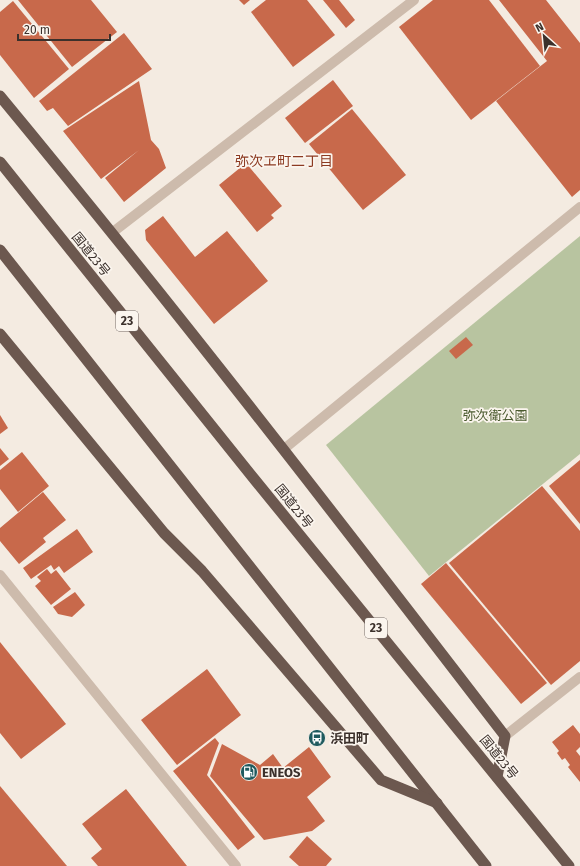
<svg xmlns="http://www.w3.org/2000/svg" width="580" height="866" font-family="'Fira Sans','Noto Sans JP',sans-serif">
<style>
.green{fill:#b8c4a0}
.building{fill:#c8694b}
.lines{fill:none;stroke-linecap:round;stroke-linejoin:round}
.minor{stroke:#cdbbac;stroke-width:10}
.trunk{stroke:#6c584f;stroke-width:11}
.labels{text-anchor:middle;dominant-baseline:central;stroke-width:3.5;stroke-linejoin:round;paint-order:stroke}
.shield{fill:#fbf5ee;stroke:#756b66;stroke-width:1}
.shield-label{font-size:12px;font-weight:bold;fill:#3b302b}
.street-label{font-size:13px;fill:#3b302b;stroke:#fbf5ee}
.park-label{font-size:13px;fill:#4a5a2e;stroke:#fbf5ee}
.poi-label{font-size:13px;font-weight:bold;fill:#3b302b;stroke:#fbf5ee;text-anchor:start}
.neighbourhood-label{font-size:14px;fill:#8c3b22;stroke:#fbf5ee}
</style>
<rect width="100%" height="100%" fill="#f4ebe1"/>
<!-- green -->
<polygon class="green" points="580,236 580,454 429,576 326,445"/>
<!-- building -->
<g class="building">
<polygon points="18,0 91,0 117,32 72,67"/>
<polygon points="239,0 250,0 244,5"/>
<polygon points="266,0 307,0 335,35 293,67 251,12"/>
<polygon points="323,0 339,0 355,20 346,28"/>
<polygon points="433,0 489,0 540,66 471,120 399,27"/>
<polygon points="499,0 546,0 580,43 580,190 572,197 496,101 547,61"/>
<polygon points="13,1 69,69 34,98 0,55 0,12"/>
<polygon points="124,33 152,69 68,126 53,108 47,111 39,101"/>
<polygon points="333,80 353,106 305,143 285,118"/>
<polygon points="139,81 151,140 159,149 166,168 124,202 105,178 139,150 101,179 63,131"/>
<polygon points="352,109 406,175 363,210 309,144"/>
<polygon points="246,163 282,206 271,215 274,218 257,232 219,185"/>
<polygon points="163,216 195,257 227,231 268,281 214,324 146,240 145,230"/>
<polygon points="466,337 473,345 456,359 449,351"/>
<polygon points="0,415 8,428 0,434"/>
<polygon points="0,448 9,459 0,466"/>
<polygon points="22,452 49,486 18,512 0,489 0,470"/>
<polygon points="580,460 580,524 549,486"/>
<polygon points="542,486 580,531 580,661 551,685 449,563"/>
<polygon points="43,492 66,520 43,538 46,542 19,564 0,541 0,528"/>
<polygon points="77,529 93,552 64,573 59,566 54,570 51,565 31,579 23,568"/>
<polygon points="446,563 547,683 521,704 421,584"/>
<polygon points="47,569 51,574 56,570 71,589 51,605 35,586 41,581 37,577"/>
<polygon points="75,592 85,605 72,617 58,614 53,607"/>
<polygon points="0,642 66,724 21,759 0,733"/>
<polygon points="207,669 241,715 177,765 141,720"/>
<polygon points="573,725 580,734 580,747 576,751 580,756 580,782 568,767 570,765 565,758 562,760 557,753 559,751 552,742"/>
<polygon points="215,738 219,743 207,775 255,837 238,850 173,771"/>
<polygon points="222,744 260,765 273,754 283,768 309,747 331,777 307,797 325,821 312,831 264,840 210,776"/>
<polygon points="0,786 67,866 0,866"/>
<polygon points="126,789 187,866 98,866 91,858 102,849 82,824"/>
<polygon points="307,836 332,859 326,866 299,866 289,857"/>
</g>
<g class="lines">
<!-- minor -->
<g class="minor">
<polyline points="113,232 414,0"/>
<polyline points="284,449 580,207"/>
<polyline points="0,575 236,866"/>
<polyline points="505,736 580,677"/>
</g>
<!-- trunk -->
<g class="trunk">
<path d="M 0,96 C 173,305 339,520 505,736 L 497,777"/>
<polyline points="0,162 255,480 569,866"/>
<polyline points="0,250 486,866"/>
<polyline points="0,334 164,533 202,571 381,780 437,803"/>
</g>
</g>
<!-- icons -->
<defs>
<g id="bus-disc" transform="scale(0.9)"><circle r="9.5" fill="#1f5a5e" stroke="#fbf5ee"/><path d="M-5-6H5V4H4V6H2V4H-2V6H-4V4H-5ZM-3.5-4V0h7V-4ZM-3.5 1.2v1.5H-2V1.2ZM2 1.2v1.5H3.5V1.2Z" fill="#fff"/></g>
<g id="fuel-disc" transform="scale(0.9)"><circle r="9.5" fill="#1f5a5e" stroke="#fbf5ee"/><path d="M-5.5-6h7V0h2V4h1.3V-2.5L3-4.5l.8-.8L6-3V5H2.5V1h-1V6h-7ZM-4.2-4.7v3.2H.2V-4.7Z" fill="#fff"/></g>
</defs>
<g fill-rule="evenodd">
<use href="#bus-disc" x="317" y="738"/>
<use href="#fuel-disc" x="249" y="772"/>
</g>
<g class="labels">
<!-- shield labels -->
<g class="shield">
<rect x="116" y="311" width="22" height="20" rx="3"/>
<rect x="365" y="618" width="22" height="20" rx="3"/>
</g>
<g class="shield-label">
<text x="127" y="321">23</text>
<text x="376" y="628">23</text>
</g>
<!-- street labels -->
<g class="street-label">
<text transform="translate(91 254) rotate(51)">国道23号</text>
<text transform="translate(294 506) rotate(51)">国道23号</text>
<text transform="translate(499 757) rotate(51)">国道23号</text>
</g>
<!-- park labels -->
<g class="park-label">
<text x="495" y="415">弥次衛公園</text>
</g>
<!-- poi labels -->
<g class="poi-label">
<text x="330" y="738">浜田町</text>
<text x="262" y="772">ENEOS</text>
</g>
<!-- neighbourhood labels -->
<g class="neighbourhood-label">
<text x="284" y="161">弥次ヱ町二丁目</text>
</g>
</g>
<!-- north arrow -->
<g transform="translate(544 36) rotate(333)" stroke="#fbf5ee" stroke-width="3" paint-order="stroke">
<path d="M0-3L7 15L0 10L-7 15Z" fill="#3b302b"/>
<text y="-6" font-size="11" font-weight="bold" text-anchor="middle" fill="#3b302b">N</text>
</g>
<!-- scale -->
<path d="M18 34v6h92v-6" fill="none" stroke="#3b302b" stroke-width="2"/>
<text x="24" y="34" font-size="12" fill="#3b302b" stroke="#fbf5ee" stroke-width="3" paint-order="stroke">20 m</text>
</svg>
